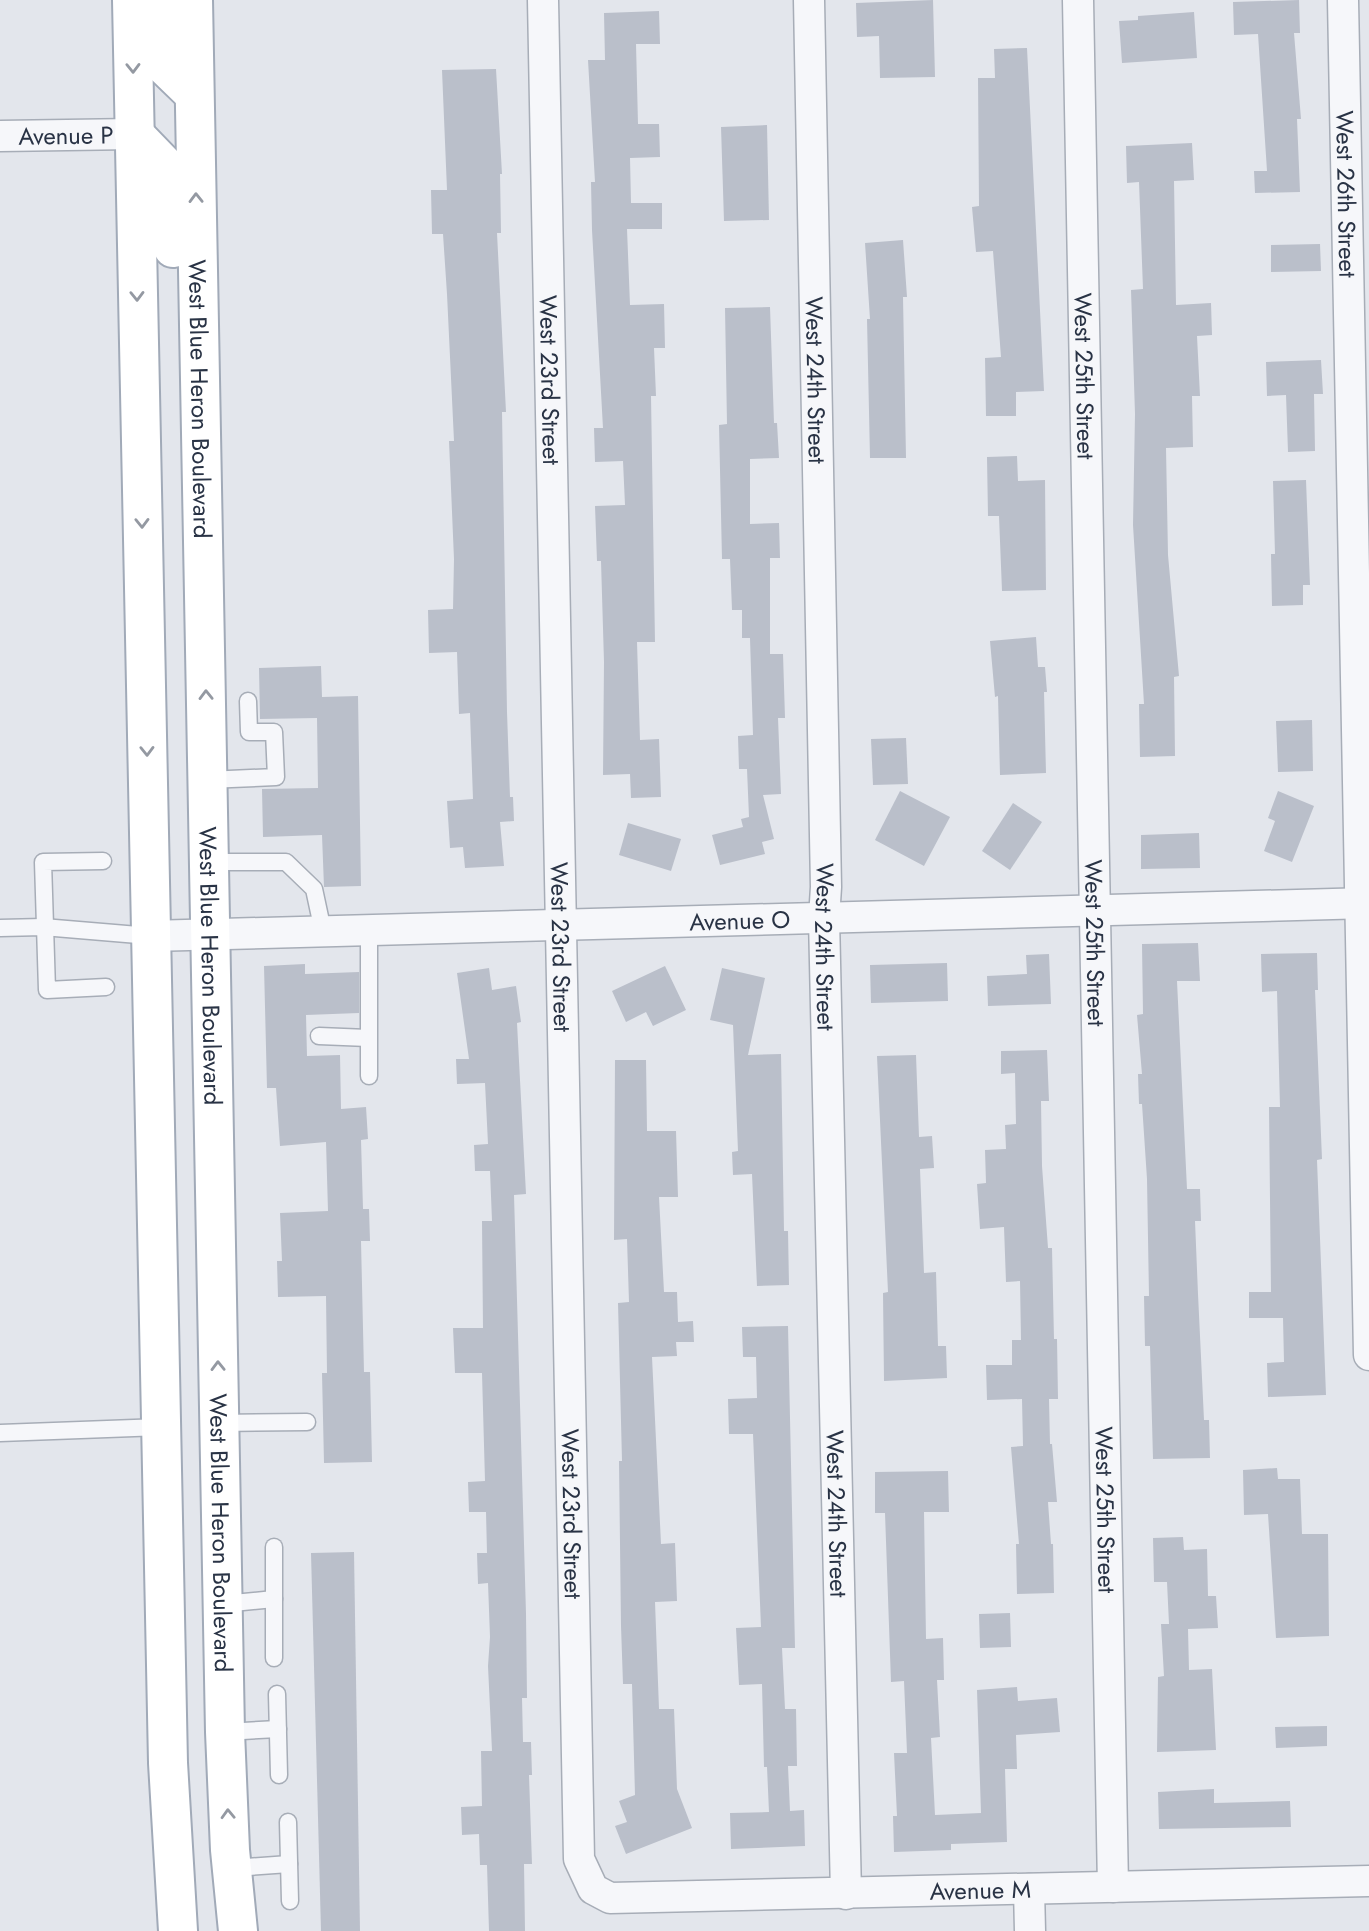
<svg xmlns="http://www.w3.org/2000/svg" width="1369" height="1931" font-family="Jost,sans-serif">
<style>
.building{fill:#babfca}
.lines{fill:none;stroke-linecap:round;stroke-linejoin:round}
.lane-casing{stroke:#a7adb7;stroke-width:19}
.street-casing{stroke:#a7adb7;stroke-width:33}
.primary-casing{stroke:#a1aab8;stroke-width:42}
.lane{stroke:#f6f7fa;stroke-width:16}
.street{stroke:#f6f7fa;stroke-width:30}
.primary{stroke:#fff;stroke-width:38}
.oneway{stroke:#9499a2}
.labels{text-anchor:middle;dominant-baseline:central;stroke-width:5;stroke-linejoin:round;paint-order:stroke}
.street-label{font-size:24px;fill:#293345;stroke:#f3f5f9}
</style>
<rect width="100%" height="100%" fill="#e3e6ec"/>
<!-- building -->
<g class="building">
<polygon points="933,0 935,77 880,78 879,36 857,37 856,3"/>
<polygon points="1299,0 1300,33 1294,33 1301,119 1297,119 1300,192 1255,193 1254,171 1267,171 1258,34 1234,35 1233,2"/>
<polygon points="659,11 660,44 636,44 638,124 659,124 660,157 630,158 631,203 662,203 662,229 627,229 630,305 664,304 665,348 654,348 656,396 651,396 655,642 637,642 640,740 659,739 661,797 631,798 630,774 603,775 604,662 601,561 597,561 595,506 625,505 623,461 595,462 594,428 603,428 592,230 591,182 595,182 588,60 605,60 604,13"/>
<polygon points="1194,12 1197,58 1122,63 1119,21 1138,20 1138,16"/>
<polygon points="1027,48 1044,391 1016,392 1016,416 986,416 985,358 1001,357 993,251 976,252 972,207 979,206 978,78 995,78 994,49"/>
<polygon points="496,69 502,174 500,174 501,233 497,233 506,412 502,412 507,712 510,797 513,797 514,821 500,822 504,866 465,868 463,847 450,848 447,801 473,799 470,713 459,714 457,652 429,653 428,610 453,609 454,559 449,441 454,441 447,294 443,234 432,234 431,190 447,190 442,70"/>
<polygon points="767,125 769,220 724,221 721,127"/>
<polygon points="1192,143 1194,180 1174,181 1176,305 1211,303 1212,335 1197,336 1200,396 1192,396 1193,447 1166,448 1168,555 1179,676 1174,677 1175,756 1140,757 1139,704 1144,704 1133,525 1135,414 1131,290 1143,289 1139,182 1127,183 1126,146"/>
<polygon points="903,240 907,297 903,297 906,458 870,458 867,319 870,319 865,243"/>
<polygon points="1320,244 1321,271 1271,272 1271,245"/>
<polygon points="770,307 774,423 777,423 779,458 750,459 750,524 779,523 780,558 770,558 770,654 783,654 785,718 778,718 781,794 763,795 774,839 762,842 765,854 720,865 712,835 743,827 741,819 749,817 747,769 739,769 738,736 753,735 750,638 742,638 742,610 732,610 730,559 722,559 719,425 727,424 725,308"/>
<polygon points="1321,360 1323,394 1314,394 1315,451 1288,452 1286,395 1267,396 1266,362"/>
<polygon points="1017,456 1018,481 1045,480 1046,590 1002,591 999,516 988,516 987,457"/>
<polygon points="1306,480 1310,585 1303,585 1303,605 1272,606 1271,554 1275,554 1273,481"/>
<polygon points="1036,637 1038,667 1045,667 1047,692 1044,692 1046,773 1000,775 998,696 995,697 990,641"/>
<polygon points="321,666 322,697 358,696 361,886 324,887 322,835 263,837 262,789 318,788 317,718 260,719 259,668"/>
<polygon points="1312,720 1313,771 1278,772 1276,721"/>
<polygon points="906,738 908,784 873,785 871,739"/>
<polygon points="900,791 950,817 924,866 875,840"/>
<polygon points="1278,791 1314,806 1292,862 1264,851 1275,821 1268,818"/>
<polygon points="1013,803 1042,822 1010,870 982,851"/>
<polygon points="628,823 681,839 671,871 619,855"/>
<polygon points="1199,833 1200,868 1141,869 1141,835"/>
<polygon points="1198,943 1200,981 1177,981 1187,1189 1200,1189 1201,1221 1195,1221 1198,1294 1204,1420 1209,1420 1210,1458 1153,1459 1150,1346 1145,1346 1144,1296 1149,1296 1147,1179 1142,1104 1139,1104 1138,1074 1142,1074 1137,1015 1143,1014 1142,944"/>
<polygon points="1317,953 1318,990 1315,990 1322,1159 1317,1160 1326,1395 1268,1397 1267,1363 1284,1362 1283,1318 1249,1318 1249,1292 1271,1292 1269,1107 1280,1107 1277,991 1262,992 1261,954"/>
<polygon points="1049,954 1051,1004 988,1006 987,976 1027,974 1026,955"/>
<polygon points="947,963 948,1001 871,1003 870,965"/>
<polygon points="305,964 305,974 359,972 359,1013 306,1015 307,1056 340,1055 341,1109 366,1107 368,1139 361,1140 363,1209 369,1209 370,1241 361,1241 364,1372 370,1372 372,1462 324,1463 322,1373 327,1373 326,1296 278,1297 277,1261 282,1261 280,1213 328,1211 326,1142 280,1146 276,1088 267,1088 264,966"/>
<polygon points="665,966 686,1010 653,1026 646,1012 626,1022 612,991"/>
<polygon points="489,968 492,990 516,986 521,1022 517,1023 526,1194 514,1195 526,1614 527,1698 522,1698 523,1742 531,1742 532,1775 529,1775 532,1864 524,1864 525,1931 489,1931 487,1865 480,1865 479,1834 462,1835 461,1807 482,1806 481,1751 492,1751 488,1666 490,1637 488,1583 478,1584 477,1553 487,1553 486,1512 469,1512 468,1482 485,1481 482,1373 455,1373 453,1328 483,1328 482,1221 492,1221 490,1171 475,1171 474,1145 488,1144 485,1083 457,1084 456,1059 469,1059 457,973"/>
<polygon points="722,968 765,978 748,1055 781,1054 784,1231 788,1231 789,1285 757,1286 752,1174 733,1175 732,1152 738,1151 733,1025 710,1020"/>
<polygon points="1047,1050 1049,1101 1041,1101 1042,1166 1048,1248 1052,1248 1054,1339 1057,1339 1058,1399 1049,1399 1050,1444 1052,1444 1057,1502 1048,1502 1051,1544 1053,1544 1054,1593 1017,1594 1016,1544 1019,1544 1011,1447 1023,1446 1022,1399 987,1400 986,1365 1012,1365 1012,1340 1021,1340 1020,1281 1006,1282 1004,1227 980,1229 977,1184 986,1183 985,1150 1006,1149 1005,1125 1016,1124 1015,1073 1001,1074 1001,1051"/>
<polygon points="916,1055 919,1137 932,1136 934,1168 920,1169 924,1273 936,1272 938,1346 946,1346 947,1378 884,1381 883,1293 888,1292 877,1056"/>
<polygon points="615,1060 646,1060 647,1131 676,1131 678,1197 659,1197 664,1292 677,1292 678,1322 693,1321 694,1342 676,1342 677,1356 652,1357 661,1544 675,1543 677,1601 655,1602 659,1709 674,1709 677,1789 692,1828 626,1854 615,1826 627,1822 619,1801 635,1795 632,1684 623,1684 621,1626 619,1461 622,1461 618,1303 629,1302 627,1239 614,1240"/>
<polygon points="788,1326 795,1648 782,1648 785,1709 796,1709 797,1766 788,1766 790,1811 804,1810 805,1846 731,1849 730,1813 769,1812 767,1767 764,1767 762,1684 739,1685 736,1628 761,1627 753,1434 729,1434 728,1399 757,1398 756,1357 743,1357 742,1327"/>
<polygon points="1277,1468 1278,1479 1300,1479 1302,1534 1328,1534 1329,1636 1276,1638 1268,1514 1244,1515 1243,1470"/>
<polygon points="948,1471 949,1512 924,1512 926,1639 943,1638 944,1680 937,1680 940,1737 931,1738 935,1815 981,1813 977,1690 1017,1687 1018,1701 1057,1698 1060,1732 1016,1735 1017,1769 1005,1769 1007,1842 951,1844 951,1850 894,1852 893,1816 897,1816 894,1753 907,1753 904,1681 891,1682 885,1513 875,1513 875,1472"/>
<polygon points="1183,1537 1184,1550 1207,1549 1208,1596 1216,1596 1218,1628 1188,1629 1189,1670 1212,1669 1216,1750 1157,1752 1158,1677 1164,1676 1161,1624 1169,1624 1167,1582 1154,1582 1153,1538"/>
<polygon points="354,1552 360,1931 321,1931 311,1553"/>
<polygon points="1010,1613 1011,1647 980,1648 979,1614"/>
<polygon points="1327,1726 1327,1746 1276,1748 1275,1727"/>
<polygon points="1214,1789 1214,1803 1290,1801 1291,1827 1159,1829 1158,1792"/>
</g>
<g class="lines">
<!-- lane casing -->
<g class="lane-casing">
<g id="lane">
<polyline points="207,780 276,777 274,732 249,732 248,701"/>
<polyline points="103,861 43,862 47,990 106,987"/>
<polyline points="210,862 286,862 314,889 323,931"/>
<polyline points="0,928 43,927 150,936"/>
<polyline points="319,1036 368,1038"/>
<polyline points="369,1076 369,929"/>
<polyline points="219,1423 307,1422"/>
<polyline points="0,1433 161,1427"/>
<polyline points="274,1547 274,1658"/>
<polyline points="223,1604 274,1599"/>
<polyline points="277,1694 279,1775"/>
<polyline points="225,1732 278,1729"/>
<polyline points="288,1822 290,1901"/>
<polyline points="233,1868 289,1864"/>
</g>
</g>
<!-- street casing -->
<g class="street-casing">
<g id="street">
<path id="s1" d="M 543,0 L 579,1859 L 593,1889 L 610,1898 L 1369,1881"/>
<path id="s2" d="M 809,0 L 826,887 L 824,918 L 846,1894"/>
<path id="s3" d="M 1078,0 L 1113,1887"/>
<path id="s4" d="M 1343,0 L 1369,1355"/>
<path id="s5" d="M 0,136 L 134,134"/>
<path id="s6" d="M 150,936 L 1369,903"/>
<polyline points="1029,1889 1030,1931"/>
</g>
</g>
<!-- primary casing -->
<g class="primary-casing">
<g id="primary">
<polyline points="132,0 168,1763 178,1931"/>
<polyline points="163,0 165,66 194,94"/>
<path id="s7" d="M 193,0 L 225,1732 L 230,1850 L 238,1931"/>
<polyline points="134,134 165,166 173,248"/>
</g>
</g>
<!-- lane -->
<use href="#lane" class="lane"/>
<!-- street -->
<use href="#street" class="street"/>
<!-- primary -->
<use href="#primary" class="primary"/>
</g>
<!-- one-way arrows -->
<defs><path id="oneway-chevron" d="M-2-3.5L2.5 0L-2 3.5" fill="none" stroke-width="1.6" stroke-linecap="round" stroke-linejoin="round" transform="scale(1.75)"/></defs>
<g class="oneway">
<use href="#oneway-chevron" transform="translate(133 68) rotate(89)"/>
<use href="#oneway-chevron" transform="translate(196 198) rotate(-91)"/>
<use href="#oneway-chevron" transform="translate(137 296) rotate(89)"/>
<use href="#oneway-chevron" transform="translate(142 523) rotate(89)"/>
<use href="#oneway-chevron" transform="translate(206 695) rotate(-91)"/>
<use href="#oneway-chevron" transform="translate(147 751) rotate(89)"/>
<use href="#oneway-chevron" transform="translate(218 1366) rotate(-91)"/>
<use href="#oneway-chevron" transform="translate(228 1814) rotate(-92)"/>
</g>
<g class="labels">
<!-- street labels -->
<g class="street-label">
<text stroke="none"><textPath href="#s5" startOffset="66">Avenue P</textPath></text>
<text stroke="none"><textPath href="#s4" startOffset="194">West 26th Street</textPath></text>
<text stroke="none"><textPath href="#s3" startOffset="376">West 25th Street</textPath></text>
<text stroke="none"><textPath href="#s1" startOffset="380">West 23rd Street</textPath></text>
<text stroke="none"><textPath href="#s2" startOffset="380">West 24th Street</textPath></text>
<text stroke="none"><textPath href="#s7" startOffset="399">West Blue Heron Boulevard</textPath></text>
<text stroke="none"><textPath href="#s6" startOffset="590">Avenue O</textPath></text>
<text stroke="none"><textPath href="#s3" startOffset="943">West 25th Street</textPath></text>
<text stroke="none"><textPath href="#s1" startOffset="947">West 23rd Street</textPath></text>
<text stroke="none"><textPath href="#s2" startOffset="947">West 24th Street</textPath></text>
<text stroke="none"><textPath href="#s7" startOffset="966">West Blue Heron Boulevard</textPath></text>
<text stroke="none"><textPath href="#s3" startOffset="1510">West 25th Street</textPath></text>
<text stroke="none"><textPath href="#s1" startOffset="1514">West 23rd Street</textPath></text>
<text stroke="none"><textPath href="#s2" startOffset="1514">West 24th Street</textPath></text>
<text stroke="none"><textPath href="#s7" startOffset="1533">West Blue Heron Boulevard</textPath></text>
<text stroke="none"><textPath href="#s1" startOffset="2282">Avenue M</textPath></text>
</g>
</g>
</svg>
